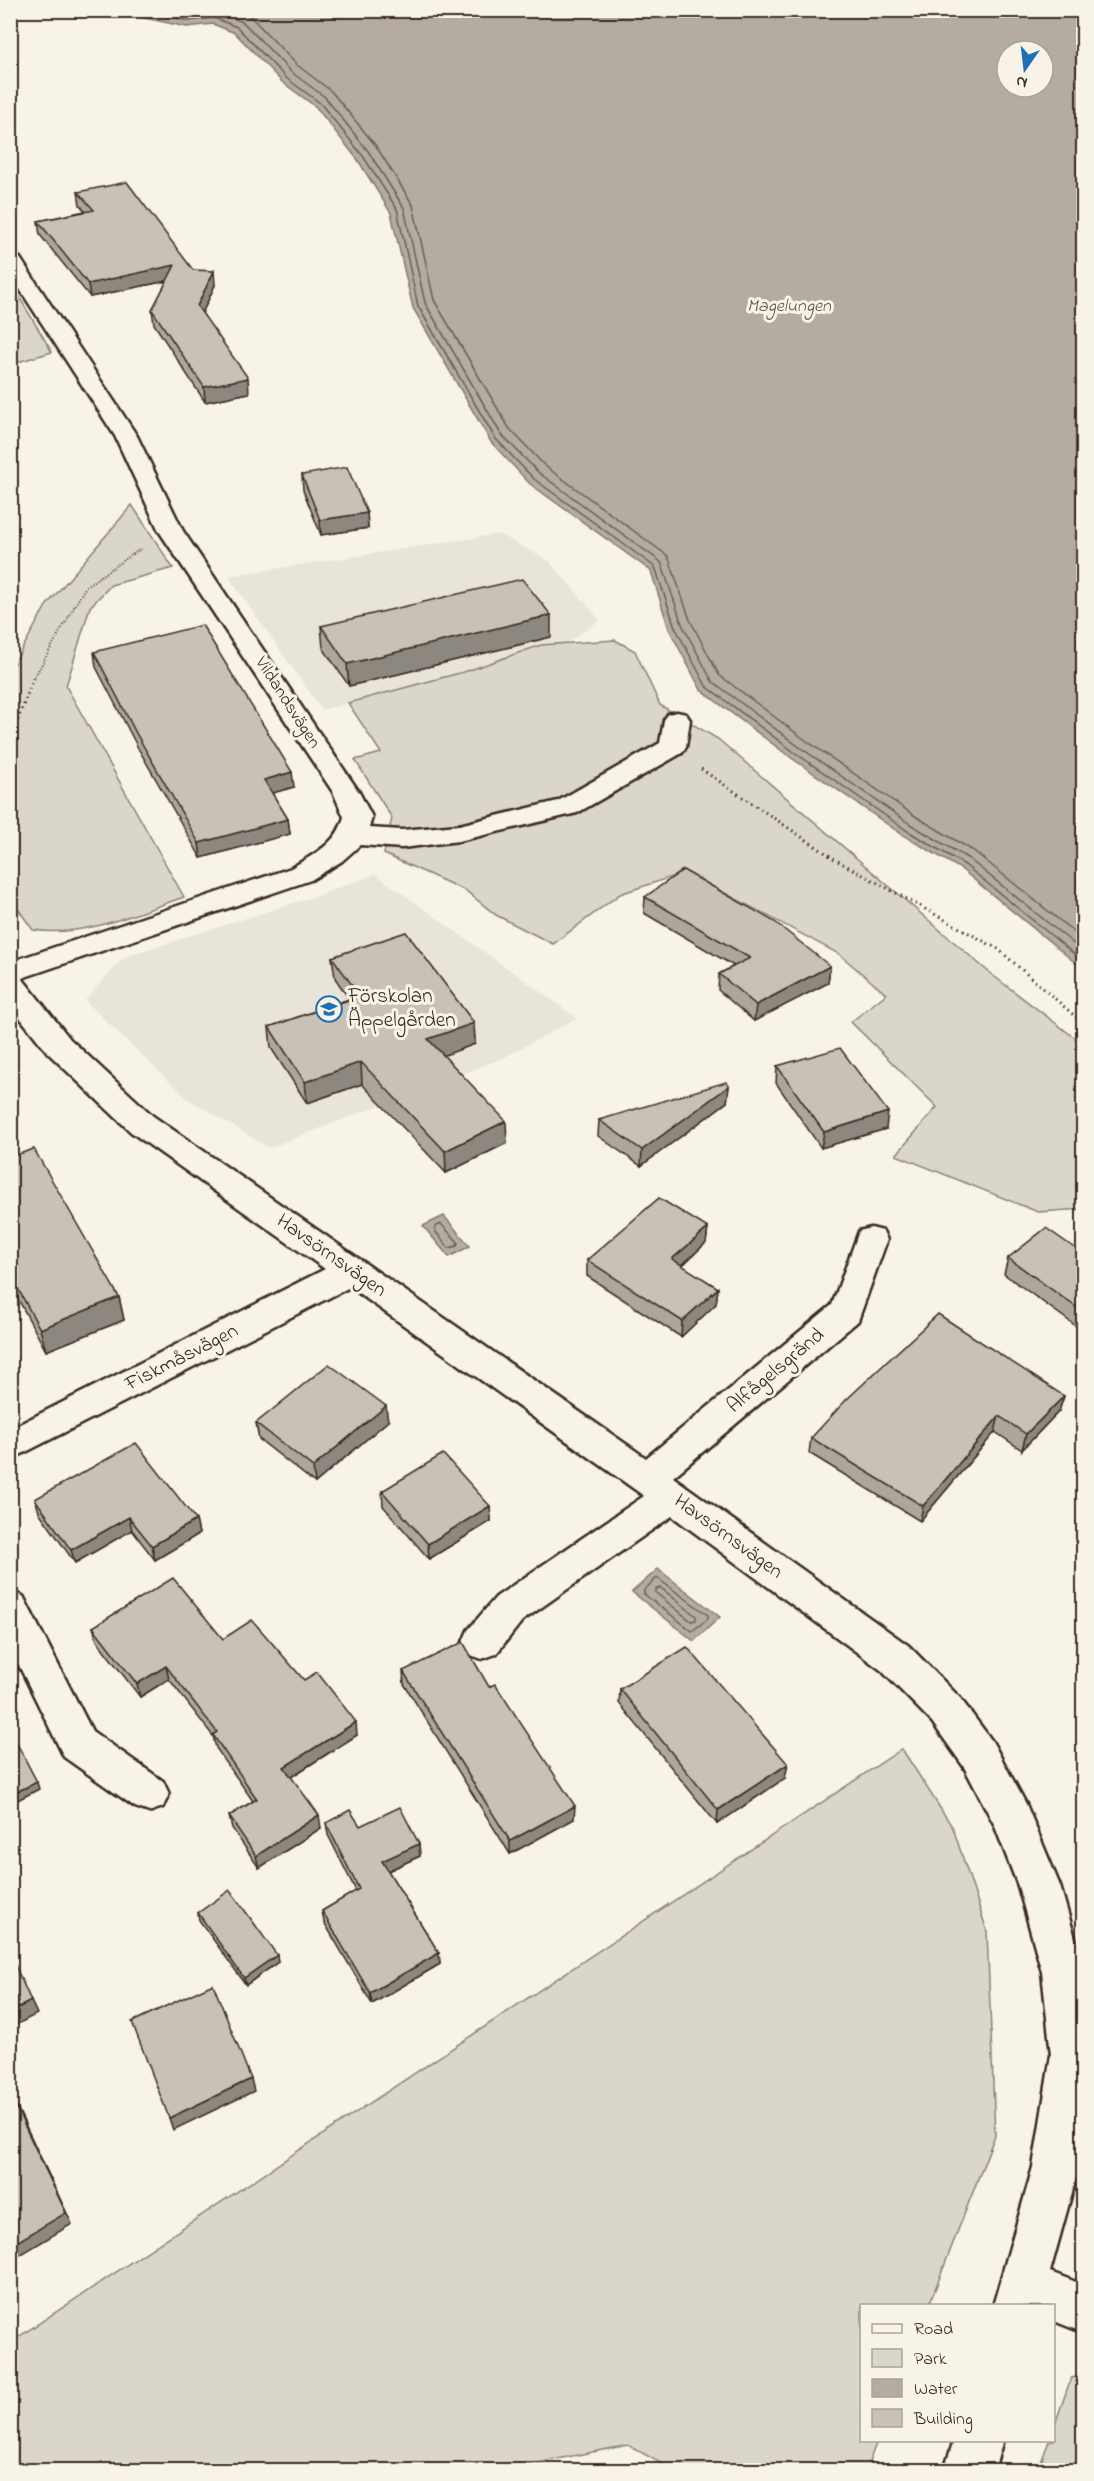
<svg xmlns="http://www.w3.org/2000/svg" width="1094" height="2481" font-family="'Indie Flower',sans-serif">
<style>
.built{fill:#e9e4d9}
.green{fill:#dbd6cb;stroke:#8b8074;stroke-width:1.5}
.water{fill:#b4aca0;stroke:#84786c;stroke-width:1.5;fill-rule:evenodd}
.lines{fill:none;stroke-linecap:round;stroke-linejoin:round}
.shore{stroke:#6b5e52;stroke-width:1.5}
.minor-casing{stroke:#3b2a1e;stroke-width:5}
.path-far1{stroke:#3b2a1e;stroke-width:2;stroke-dasharray:1 2;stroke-linecap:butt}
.path{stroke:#3b2a1e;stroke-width:3;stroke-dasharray:1.5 4;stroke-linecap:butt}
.minor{fill:#f7f3e8;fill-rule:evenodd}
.wall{fill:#aca69d;stroke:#3b2a1e;stroke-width:1.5}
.shaded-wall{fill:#8c877f;stroke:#3b2a1e;stroke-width:1.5}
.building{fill:#c8c1b6;stroke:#3b2a1e;stroke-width:1.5}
.labels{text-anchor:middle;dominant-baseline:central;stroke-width:6;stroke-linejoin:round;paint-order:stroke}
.far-water-label{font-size:18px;font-style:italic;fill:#5f5145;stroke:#f7f3e8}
.far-street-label{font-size:18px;fill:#3b2a1e;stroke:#f7f3e8}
.poi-label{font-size:21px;fill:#3b2a1e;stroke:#f7f3e8;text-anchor:start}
.street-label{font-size:21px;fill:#3b2a1e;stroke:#f7f3e8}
</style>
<rect width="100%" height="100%" fill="#f7f3e8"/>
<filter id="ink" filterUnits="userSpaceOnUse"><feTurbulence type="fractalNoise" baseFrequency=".0167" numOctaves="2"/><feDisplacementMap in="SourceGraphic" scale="12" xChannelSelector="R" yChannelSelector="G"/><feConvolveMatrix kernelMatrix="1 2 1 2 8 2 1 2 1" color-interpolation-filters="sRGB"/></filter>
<g filter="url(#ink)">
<!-- built -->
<g class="built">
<polygon points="499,534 549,561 600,620 567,643 541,645 467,671 322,710 228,576"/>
<polygon points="375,874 577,1018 503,1058 269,1148 188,1099 85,1001 124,957 325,893"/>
</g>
<!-- green -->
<g class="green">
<polygon points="10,283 11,283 52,352 11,364"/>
<path d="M 132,505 L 173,568 L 111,585 L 90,607 L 66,686 L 184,897 C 136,913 84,938 33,930 L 11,899 L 11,669 L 46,606 Z"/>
<polygon points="615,640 635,651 660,705 718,739 991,974 1083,1044 1083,1209 1038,1212 896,1155 937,1107 851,1022 886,994 839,954 686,872 620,894 553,944 496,915 466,891 384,854 392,818 355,760 381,753 348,703 467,671 541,645"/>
<polygon points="902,1749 953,1828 987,1931 995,2135 929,2305 862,2306 862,2440 877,2441 866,2470 673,2470 628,2445 502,2470 11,2470 11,2342"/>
<polygon points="1083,2374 1083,2470 1038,2470 1049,2441 1054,2440 1054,2427 1071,2378"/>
</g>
<!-- water -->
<g class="water">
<path d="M 112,11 L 1083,11 L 1083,969 L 961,869 L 903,835 L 790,757 L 701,690 L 669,629 L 651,571 L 530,484 L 491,442 L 413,308 L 391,213 L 358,160 L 316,107 L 282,82 L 235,33 L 213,24 L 187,27 ZM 1007,51 L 1043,51 L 1043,87 L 1007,87 Z"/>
<polygon points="444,1216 470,1246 449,1257 423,1226"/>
<polygon points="658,1569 720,1617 694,1641 632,1592"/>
</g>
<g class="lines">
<!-- shore -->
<g class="shore">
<polyline points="140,10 188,21 214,18 237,27 286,78 320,103 363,156 397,209 418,306 495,438 534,479 655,567 675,627 706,686 794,752 906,830 965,865 1084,962"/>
<polyline points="175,10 188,13 215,11 243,22 291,72 325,97 368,151 404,208 425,303 501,434 539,473 661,562 682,624 712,681 798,746 910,824 969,859 1084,952"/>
<polyline points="239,10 251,17 297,65 331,91 376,146 413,205 434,300 509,428 545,466 668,556 690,620 719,675 804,739 915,816 975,852 1084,940"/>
<polygon points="441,1224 458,1242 457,1246 449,1248 435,1231 435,1227"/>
<polygon points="657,1578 708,1615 708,1619 692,1631 644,1594 644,1590"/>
<polygon points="661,1588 696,1616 696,1620 691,1621 656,1593 656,1589"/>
</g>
<!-- minor casing -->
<g class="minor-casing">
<g id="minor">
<path d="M 10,252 L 20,258 L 137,436 L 183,531 L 359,792 L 372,817 L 369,828 L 402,830 L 459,825 L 558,801 L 660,743 L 664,720 L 668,714 L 677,712 L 686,714 L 690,720 L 686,747 L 682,753 L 577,813 L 459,841 L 402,848 L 360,845 L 342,861 L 311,880 L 22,978 L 70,1039 L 153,1116 L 646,1458 L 832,1305 L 859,1231 L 871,1228 L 883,1231 L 887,1240 L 858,1321 L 673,1477 L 909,1646 L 960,1698 L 992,1741 L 1026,1804 L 1060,1886 L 1084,1969 L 1084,2135 L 1079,2167 L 1050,2272 L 1084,2285 L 1084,2333 L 1054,2321 L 1054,2306 L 993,2306 L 1033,2167 L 1051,2055 L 1042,1972 L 1018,1886 L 994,1824 L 964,1767 L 932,1722 L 881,1670 L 672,1516 L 522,1621 L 496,1654 L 482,1659 L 468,1654 L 463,1642 L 468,1630 L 496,1597 L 644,1496 L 350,1287 L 10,1460 L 10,1429 L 325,1269 L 131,1132 L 48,1053 L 10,1005 L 10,962 L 291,868 C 314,854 337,844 344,817 L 333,792 L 159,531 L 115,436 L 10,274 Z"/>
<polygon points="10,1591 23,1596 92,1731 163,1781 169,1794 163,1807 149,1812 135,1807 64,1757 10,1647"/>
<polygon points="954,2440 1003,2440 994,2470 944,2470"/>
</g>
</g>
<!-- path-far1 -->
<polyline class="path-far1" points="34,678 86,586 142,548"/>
<!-- path -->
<g class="path">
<polyline points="10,741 34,676"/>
<polyline points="701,769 836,860 998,949 1084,1024"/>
</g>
<!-- minor -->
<use href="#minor" class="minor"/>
</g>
<!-- wall -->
<g class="wall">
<polygon points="78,192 215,285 202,313 249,393 205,402 154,324 152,310 167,281 90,297 40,235 38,221 85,211 80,205"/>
<polygon points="302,475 367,513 368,528 321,535 303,490"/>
<polygon points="321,626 551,637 349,686 323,648"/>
<polygon points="94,652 294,787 272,793 288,819 290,834 201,858 138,748 96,667"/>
<polygon points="645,897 830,966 828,983 754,1021 718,990 719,974 734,966 644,913"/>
<polygon points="332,957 474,1023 475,1044 443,1055 507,1143 446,1173 362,1084 307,1103 271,1048 269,1027 349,999 335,978"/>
<polygon points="777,1066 886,1129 821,1148 776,1083"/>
<polygon points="729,1086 727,1102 641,1166 598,1136 599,1120"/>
<polygon points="10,1157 119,1297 124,1320 46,1351 10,1284"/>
<polygon points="708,1228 706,1243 682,1266 718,1288 716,1304 681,1337 587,1276 587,1260"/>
<polygon points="1083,1254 1083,1331 1004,1274 1008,1258"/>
<polygon points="1064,1396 1059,1411 1022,1450 995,1432 920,1521 809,1453 811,1438"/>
<polygon points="388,1421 315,1483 259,1439 256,1423"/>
<polygon points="382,1491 490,1506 491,1521 429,1559 383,1506"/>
<polygon points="35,1499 196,1520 199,1534 155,1560 132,1530 75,1563 39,1512"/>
<polygon points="93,1627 223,1639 304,1680 357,1735 291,1777 321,1828 259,1868 232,1828 229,1816 253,1801 216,1748 213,1736 169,1679 140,1697 97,1641"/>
<polygon points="1083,1639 1083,1649 1081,1647"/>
<polygon points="403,1671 489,1687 574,1819 510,1854 404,1684"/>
<polygon points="620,1689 785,1778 717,1824 619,1703"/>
<polygon points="326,1823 360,1826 419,1844 420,1856 388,1871 439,1953 440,1964 372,2004 324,1922 322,1911 356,1891 328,1835"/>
<polygon points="198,1913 278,1962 246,1985 199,1920"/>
</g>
<!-- shaded-wall -->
<g class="shaded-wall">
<polygon points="175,265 176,279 90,297 88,284"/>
<polygon points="214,271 215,285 199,320 197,306"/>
<polygon points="248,378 249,393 205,402 204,387"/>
<polygon points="367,513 368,528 321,535 320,520"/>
<polygon points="551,615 551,637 349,686 347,664"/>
<polygon points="292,772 294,787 266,795 264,780"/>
<polygon points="288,819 290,834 201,858 199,843"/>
<polygon points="830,966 828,983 754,1021 756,1005"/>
<polygon points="474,1023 475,1044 429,1061 428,1039"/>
<polygon points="361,1062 362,1084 307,1103 305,1082"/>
<polygon points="729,1086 727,1102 641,1166 642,1150"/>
<polygon points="888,1112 886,1129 821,1148 824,1132"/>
<polygon points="506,1121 507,1143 446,1173 445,1151"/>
<polygon points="708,1228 706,1243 671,1275 672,1259"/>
<polygon points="718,1288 716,1304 681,1337 682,1321"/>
<polygon points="119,1297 124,1320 46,1351 40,1329"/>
<polygon points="1064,1396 1059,1411 1022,1450 1026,1434"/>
<polygon points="386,1406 388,1421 315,1483 313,1467"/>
<polygon points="999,1416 995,1432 920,1521 923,1506"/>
<polygon points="490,1506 491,1521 429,1559 428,1544"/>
<polygon points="129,1517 132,1530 75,1563 71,1550"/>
<polygon points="196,1520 199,1534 155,1560 152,1546"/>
<polygon points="166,1666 169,1679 140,1697 137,1684"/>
<polygon points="356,1722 357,1735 286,1780 284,1767"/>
<polygon points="788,1764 785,1778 717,1824 718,1810"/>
<polygon points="37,1782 39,1789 10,1804 10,1795"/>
<polygon points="575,1806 574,1819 510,1854 510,1841"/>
<polygon points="319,1815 321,1828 259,1868 256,1856"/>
<polygon points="419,1844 420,1856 383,1873 382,1861"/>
<polygon points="439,1953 440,1964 372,2004 370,1993"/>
<polygon points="277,1955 278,1962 246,1985 244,1978"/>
<polygon points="31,2001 37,2014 10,2028 10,2012"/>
<polygon points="251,2079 254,2091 173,2130 169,2118"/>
<polygon points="17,2107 72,2224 10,2261 10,2246"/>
</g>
<!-- building -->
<g class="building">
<polygon points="127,182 193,270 214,271 197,306 248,378 204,387 152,310 175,265 88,284 38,221 94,210 78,192"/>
<polygon points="347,467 367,513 320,520 302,475"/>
<polygon points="522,579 551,615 347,664 321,626"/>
<polygon points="202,625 292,772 264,780 288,819 199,843 136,733 94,652"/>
<polygon points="683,870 775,922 830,966 756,1005 719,974 750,958 645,897"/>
<polygon points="406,932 474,1023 428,1039 506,1121 445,1151 361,1062 305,1082 269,1027 360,996 332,957"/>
<polygon points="840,1048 888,1112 824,1132 777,1066"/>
<polygon points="726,1082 729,1086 642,1150 599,1120"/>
<polygon points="34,1149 119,1297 40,1329 10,1274 10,1157"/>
<polygon points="659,1198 708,1228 672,1259 718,1288 682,1321 587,1260"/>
<polygon points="1046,1228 1083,1254 1083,1312 1008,1258"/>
<polygon points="938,1314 1064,1396 1026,1434 999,1416 923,1506 811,1438 846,1400"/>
<polygon points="329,1364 386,1406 313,1467 256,1423"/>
<polygon points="136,1443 196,1520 152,1546 129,1517 71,1550 35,1499"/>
<polygon points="443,1454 490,1506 428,1544 382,1491"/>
<polygon points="173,1578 223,1639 252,1620 304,1680 317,1672 356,1722 284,1767 319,1815 256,1856 229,1816 257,1799 213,1735 217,1732 166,1666 137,1684 93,1627"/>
<polygon points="463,1642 489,1687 495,1684 575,1806 510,1841 403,1671"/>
<polygon points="687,1647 788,1764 718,1810 620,1689"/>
<polygon points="10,1730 37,1782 10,1795"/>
<polygon points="400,1807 419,1844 382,1861 439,1953 370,1993 322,1911 359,1889 326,1823 350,1810 360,1826"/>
<polygon points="230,1890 277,1955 244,1978 198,1913"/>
<polygon points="10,1954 31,2001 10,2012"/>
<polygon points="213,1984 251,2079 169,2118 132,2022"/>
<polygon points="10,2095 66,2213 10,2246"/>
</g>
</g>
<!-- icons -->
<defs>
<g id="school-ring" transform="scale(1.35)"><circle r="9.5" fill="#f7f3e8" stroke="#1f6fb2" stroke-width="1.5"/><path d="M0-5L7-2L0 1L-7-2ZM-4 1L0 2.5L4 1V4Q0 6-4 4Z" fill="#1f6fb2"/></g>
</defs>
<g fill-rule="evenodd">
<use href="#school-ring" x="329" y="1009"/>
</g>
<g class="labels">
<!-- far-water labels -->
<g class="far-water-label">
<text x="789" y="307">Magelungen</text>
</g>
<!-- far-street labels -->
<g class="far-street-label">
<text transform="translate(287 703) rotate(57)">Vildandsvägen</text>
</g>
<!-- poi labels -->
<g class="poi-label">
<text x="348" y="997">Förskolan<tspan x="348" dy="24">Äppelgården</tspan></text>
</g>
<!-- street labels -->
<g class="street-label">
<text transform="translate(331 1256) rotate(35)">Havsörnsvägen</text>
<text transform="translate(182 1358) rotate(-27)">Fiskmåsvägen</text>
<text transform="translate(776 1371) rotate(-40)">Alfågelsgränd</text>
<text transform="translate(728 1537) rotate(36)">Havsörnsvägen</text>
</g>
</g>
<!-- margin -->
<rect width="1094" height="2481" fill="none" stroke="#f7f3e8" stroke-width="36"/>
<rect x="18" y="18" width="1058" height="2445" fill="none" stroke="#3b2a1e" stroke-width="2" filter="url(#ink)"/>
<!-- legend -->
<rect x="860" y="2304" width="195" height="138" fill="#f7f3e8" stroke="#aca397" stroke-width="1.5"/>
<rect x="872" y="2324" width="30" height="9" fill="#f7f3e8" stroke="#aca397" stroke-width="1.5"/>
<text x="914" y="2334" font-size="18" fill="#3b2a1e">Road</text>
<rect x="872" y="2349" width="30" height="18" fill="#dbd6cb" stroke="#aca397" stroke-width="1.5"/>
<text x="914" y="2364" font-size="18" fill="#3b2a1e">Park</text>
<rect x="872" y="2379" width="30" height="18" fill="#b4aca0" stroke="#aca397" stroke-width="1.5"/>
<text x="914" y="2394" font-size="18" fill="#3b2a1e">Water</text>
<rect x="872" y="2409" width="30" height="18" fill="#c8c1b6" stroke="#aca397" stroke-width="1.5"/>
<text x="914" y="2424" font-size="18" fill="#3b2a1e">Building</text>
<!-- north arrow -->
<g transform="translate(1025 69) rotate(194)"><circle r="28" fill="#f7f3e8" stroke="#aca397" stroke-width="1.5"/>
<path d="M0-4.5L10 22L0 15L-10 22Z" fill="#1f6fb2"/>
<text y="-9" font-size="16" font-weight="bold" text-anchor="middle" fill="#3b2a1e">N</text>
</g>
</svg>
